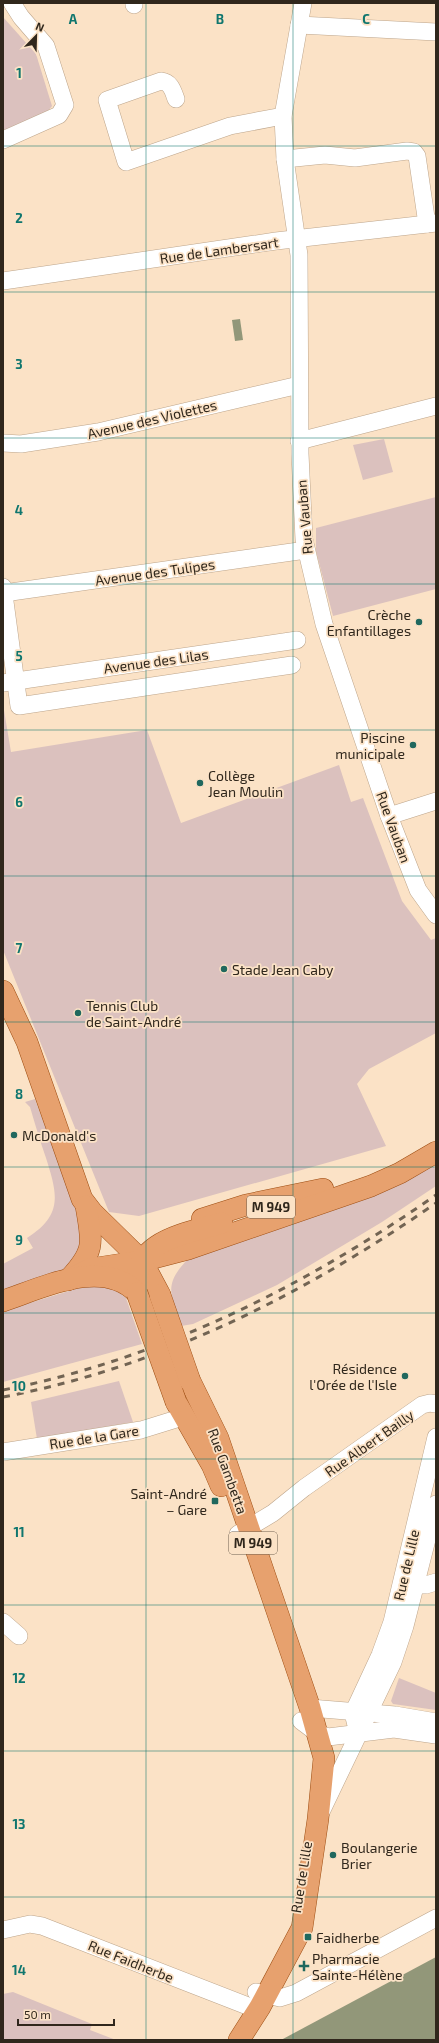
<svg xmlns="http://www.w3.org/2000/svg" width="439" height="2043" font-family="'Exo 2',sans-serif">
<style>
.green{fill:#dbc1be}
.water{fill:#929779}
.lines{fill:none;stroke-linecap:round;stroke-linejoin:round}
.minor-casing{stroke:#bda58b;stroke-width:18}
.major-casing{stroke:#9d4d12;stroke-width:22}
.minor{stroke:#fff;stroke-width:17}
.major{stroke:#e7a16e;stroke-width:21}
.rail{stroke:#726453;stroke-width:3;stroke-dasharray:7 7;stroke-linecap:butt}
.major-bridge-casing{stroke:#9d4d12;stroke-width:22;stroke-linecap:butt}
.major-bridge{stroke:#e7a16e;stroke-width:21}
.grid{fill:none;stroke:#0f766e;stroke-width:1;stroke-opacity:0.55}
.poi-dot{fill:#20685e;stroke:#fbe2c6;stroke-width:1.5}
.labels{text-anchor:middle;dominant-baseline:central;stroke-width:3.5;stroke-linejoin:round;paint-order:stroke}
.shield{fill:#fbe2c6;stroke:#6d5f4f;stroke-width:1}
.shield-label{font-size:13px;font-weight:bold;fill:#30271c}
.street-label{font-size:14px;fill:#30271c;stroke:#fbe2c6}
.poi-label{font-size:14px;fill:#30271c;stroke:#fbe2c6;text-anchor:start}
.grid-label{font-size:13px;text-anchor:middle;font-weight:bold;fill:#0f766e;stroke:#fbe2c6;stroke-width:3.5;stroke-linejoin:round;paint-order:stroke}
</style>
<rect width="100%" height="100%" fill="#fbe2c6"/>
<!-- green -->
<g class="green">
<polygon points="3,17 36,54 52,106 48,111 3,131"/>
<polygon points="384,439 393,472 363,480 353,445"/>
<polygon points="436,497 436,589 333,616 316,551 316,528"/>
<polygon points="3,704 11,752 147,730 181,823 339,765 351,802 363,798 402,901 431,940 436,938 436,1033 369,1069 357,1084 386,1146 139,1216 109,1212 3,950"/>
<path d="M 35,1099 L 84,1230 C 81,1242 78,1258 68,1267 C 56,1277 19,1284 3,1289 L 3,1264 L 33,1248 L 27,1238 C 64,1215 57,1193 46,1158 C 40,1141 35,1124 30,1107 L 25,1102 Z"/>
<path d="M 431,1163 L 436,1170 L 436,1186 L 382,1222 L 277,1285 L 193,1324 L 181,1326 C 170,1293 163,1284 190,1257 Z"/>
<polygon points="108,1283 126,1298 142,1344 3,1382 3,1311 82,1287"/>
<polygon points="119,1381 133,1422 37,1439 31,1402"/>
<polygon points="399,1678 436,1693 436,1710 393,1704 391,1701"/>
<polygon points="13,1992 92,2024 90,2030 116,2040 3,2040 3,1994"/>
</g>
<!-- water -->
<g class="water">
<polygon points="240,319 243,340 235,341 232,320"/>
<polygon points="436,1957 436,2040 281,2040"/>
</g>
<g class="lines">
<!-- minor casing -->
<g class="minor-casing">
<g id="minor">
<polyline points="134,3 134,5"/>
<polyline points="303,3 283,116 285,159 299,255 300,454 304,539 324,624 389,816 418,890 436,915"/>
<polyline points="299,25 436,32"/>
<path d="M 176,99 C 173,91 171,82 161,81 L 107,100 L 126,162 L 230,126 L 283,116"/>
<polyline points="3,140 59,115 65,105 46,46 21,17 12,3"/>
<polyline points="285,159 325,155 355,158 407,151 414,152 417,156 427,224"/>
<polyline points="3,281 276,241 436,223"/>
<polyline points="299,441 436,406"/>
<polyline points="3,443 21,444 98,432 299,385"/>
<polyline points="3,587 19,706 292,665"/>
<polyline points="4,593 306,550"/>
<polyline points="3,683 297,640"/>
<polyline points="389,816 436,801"/>
<polyline points="3,1452 141,1430 183,1417"/>
<polyline points="238,1534 273,1513 304,1488 422,1405 430,1403 436,1404"/>
<polyline points="416,1585 426,1585 436,1582"/>
<polyline points="3,1622 19,1636"/>
<polyline points="310,1708 395,1715 436,1722"/>
<polyline points="301,1721 317,1733 328,1737 394,1729 436,1735"/>
<polyline points="361,1733 356,1725 353,1713 380,1655 392,1622 436,1437"/>
<polyline points="321,1812 393,1662 405,1626 436,1504"/>
<polyline points="3,1930 30,1924 42,1926 258,2010"/>
<polyline points="256,1992 280,1998 296,1993 436,1918"/>
</g>
</g>
<!-- major casing -->
<g class="major-casing">
<g id="major">
<polyline points="3,991 27,1042 82,1199 92,1212 142,1261 160,1295"/>
<polyline points="202,1219 246,1205 323,1189"/>
<path d="M 70,1278 C 96,1250 92,1242 86,1206"/>
<polyline points="68,1280 90,1269 142,1261 188,1249 371,1186 400,1173 436,1152"/>
<path d="M 137,1293 C 130,1240 185,1234 222,1223"/>
<path d="M 3,1301 C 42,1288 103,1257 137,1293"/>
<polyline points="190,1381 218,1438 310,1708 324,1758 318,1819 302,1928 260,2007 239,2040"/>
<polyline points="176,1402 212,1465 221,1486"/>
</g>
</g>
<!-- minor -->
<use href="#minor" class="minor"/>
<!-- major -->
<use href="#major" class="major"/>
<!-- rail -->
<g class="rail">
<path d="M 3,1390 C 161,1359 305,1286 436,1195"/>
<path d="M 3,1397 C 161,1367 305,1294 436,1203"/>
</g>
<!-- major-bridge casing -->
<g class="major-bridge-casing">
<g id="major-bridge">
<polyline points="137,1293 176,1402"/>
<polyline points="160,1295 190,1381"/>
</g>
</g>
<!-- major-bridge -->
<use href="#major-bridge" class="major-bridge"/>
</g>
<!-- grid -->
<path class="grid" d="M 146,3 L 146,2040M 293,3 L 293,2040M 3,146 L 436,146M 3,292 L 436,292M 3,438 L 436,438M 3,584 L 436,584M 3,730 L 436,730M 3,876 L 436,876M 3,1022 L 436,1022M 3,1167 L 436,1167M 3,1313 L 436,1313M 3,1459 L 436,1459M 3,1605 L 436,1605M 3,1751 L 436,1751M 3,1897 L 436,1897"/>
<!-- markers -->
<g class="poi-dot">
<circle cx="419" cy="622" r="4"/>
<circle cx="413" cy="745" r="4"/>
<circle cx="200" cy="783" r="4"/>
<circle cx="224" cy="969" r="4"/>
<circle cx="78" cy="1013" r="4"/>
<circle cx="14" cy="1135" r="4"/>
<circle cx="405" cy="1376" r="4"/>
<rect x="211" y="1497" width="8" height="8" rx="2"/>
<circle cx="333" cy="1855" r="4"/>
<rect x="304" y="1933" width="8" height="8" rx="2"/>
<path d="M302 1960h4v4h4v4h-4v4h-4v-4h-4v-4h4z"/>
</g>
<g class="labels">
<!-- shield labels -->
<g class="shield">
<rect x="247" y="1196" width="48" height="22" rx="3"/>
<rect x="229" y="1532" width="48" height="22" rx="3"/>
</g>
<g class="shield-label">
<text x="271" y="1207">M 949</text>
<text x="253" y="1543">M 949</text>
</g>
<!-- street labels -->
<g class="street-label">
<text transform="translate(219 250) rotate(-8)">Rue de Lambersart</text>
<text transform="translate(152 419) rotate(-13)">Avenue des Violettes</text>
<text transform="translate(304 517) rotate(-95)">Rue Vauban</text>
<text transform="translate(155 572) rotate(-8)">Avenue des Tulipes</text>
<text transform="translate(156 661) rotate(-8)">Avenue des Lilas</text>
<text transform="translate(394 827) rotate(70)">Rue Vauban</text>
<text transform="translate(94 1437) rotate(-9)">Rue de la Gare</text>
<text transform="translate(369 1443) rotate(-35)">Rue Albert Bailly</text>
<text transform="translate(228 1471) rotate(70)">Rue Gambetta</text>
<text transform="translate(406 1565) rotate(-77)">Rue de Lille</text>
<text transform="translate(301 1877) rotate(-81)">Rue de Lille</text>
<text transform="translate(131 1961) rotate(22)">Rue Faidherbe</text>
</g>
<!-- poi labels -->
<g class="poi-label">
<text x="411" y="614" text-anchor="end">Crèche<tspan x="411" dy="16">Enfantillages</tspan></text>
<text x="405" y="737" text-anchor="end">Piscine<tspan x="405" dy="16">municipale</tspan></text>
<text x="208" y="775">Collège<tspan x="208" dy="16">Jean Moulin</tspan></text>
<text x="232" y="969">Stade Jean Caby</text>
<text x="86" y="1005">Tennis Club<tspan x="86" dy="16">de Saint-André</tspan></text>
<text x="22" y="1135">McDonald's</text>
<text x="397" y="1368" text-anchor="end">Résidence<tspan x="397" dy="16">l'Orée de l'Isle</tspan></text>
<text x="207" y="1493" text-anchor="end">Saint-André<tspan x="207" dy="16">– Gare</tspan></text>
<text x="341" y="1847">Boulangerie<tspan x="341" dy="16">Brier</tspan></text>
<text x="316" y="1937">Faidherbe</text>
<text x="312" y="1958">Pharmacie<tspan x="312" dy="16">Sainte-Hélène</tspan></text>
</g>
</g>
<g class="grid-label">
<text x="73" y="24">A</text>
<text x="220" y="24">B</text>
<text x="366" y="24">C</text>
<text x="19" y="78">1</text>
<text x="19" y="223">2</text>
<text x="19" y="369">3</text>
<text x="19" y="515">4</text>
<text x="19" y="661">5</text>
<text x="19" y="807">6</text>
<text x="19" y="953">7</text>
<text x="19" y="1099">8</text>
<text x="19" y="1245">9</text>
<text x="19" y="1391">10</text>
<text x="19" y="1537">11</text>
<text x="19" y="1683">12</text>
<text x="19" y="1829">13</text>
<text x="19" y="1975">14</text>
</g>
<!-- border -->
<rect width="439" height="2043" fill="none" stroke="#30271c" stroke-width="8"/>
<!-- north arrow -->
<g transform="translate(36 36) rotate(23)" stroke="#fbe2c6" stroke-width="3" paint-order="stroke">
<path d="M0-3L7 15L0 10L-7 15Z" fill="#30271c"/>
<text y="-6" font-size="11" font-weight="bold" text-anchor="middle" fill="#30271c">N</text>
</g>
<!-- scale -->
<path d="M18 2019v6h96v-6" fill="none" stroke="#30271c" stroke-width="2"/>
<text x="24" y="2019" font-size="12" fill="#30271c" stroke="#fbe2c6" stroke-width="3" paint-order="stroke">50 m</text>
</svg>
